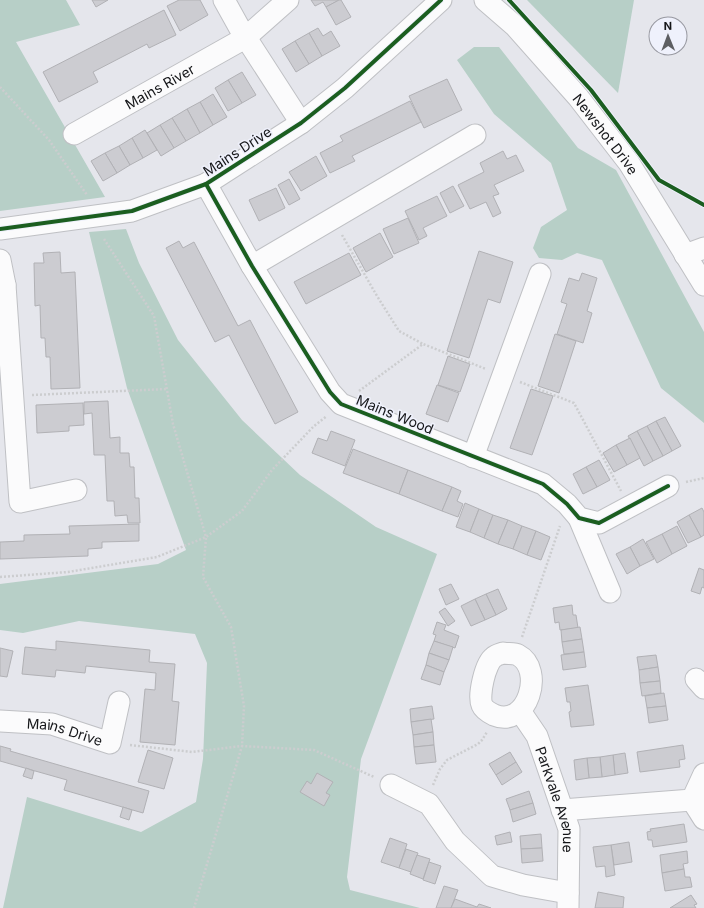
<svg xmlns="http://www.w3.org/2000/svg" width="704" height="908" font-family="Inter,sans-serif">
<style>
.green{fill:#b7cfc7}
.building{fill:#ccccd1;stroke:#b1b1b5}
.lines{fill:none;stroke-linecap:round;stroke-linejoin:round}
.minor-casing{stroke:#bfc0c4;stroke-width:23}
.path{stroke:#cccdcf;stroke-width:2.5;stroke-dasharray:2 2;stroke-linecap:butt}
.minor{stroke:#fbfbfc;stroke-width:21}
.cycleway-casing{stroke:#eff1fc;stroke-width:6}
.cycleway{stroke:#1b5e20;stroke-width:4}
.labels{text-anchor:middle;dominant-baseline:central;stroke-width:3;stroke-linejoin:round;paint-order:stroke}
.street-label{font-size:14px;fill:#151619;stroke:#eff1fc}
</style>
<rect width="100%" height="100%" fill="#e5e6ec"/>
<!-- green -->
<g class="green">
<polygon points="0,0 66,0 80,25 16,42 105,197 0,211"/>
<polygon points="527,0 634,0 618,93"/>
<polygon points="474,47 499,47 578,148 616,170 704,332 704,423 661,388 602,260 577,253 562,260 539,258 533,248 541,227 567,210 551,163 494,114 457,60"/>
<polygon points="126,229 139,263 178,340 242,420 300,475 376,527 437,554 361,759 347,877 350,890 420,908 3,908 27,797 141,832 196,802 203,759 207,663 195,634 79,621 23,633 0,630 0,584 158,564 186,550 127,388 89,232"/>
</g>
<!-- building -->
<g class="building">
<polygon points="92,0 108,0 96,7"/>
<polygon points="179,0 200,0 208,15 180,31 167,6"/>
<polygon points="311,0 339,0 326,7 323,2 315,6"/>
<polygon points="339,0 341,0 351,17 336,25 326,7"/>
<polygon points="164,10 176,35 149,48 147,44 93,72 98,82 59,102 43,72"/>
<polygon points="318,28 323,36 331,31 340,46 322,56 309,33"/>
<polygon points="309,33 322,56 309,64 295,41"/>
<polygon points="295,41 309,64 296,72 282,49"/>
<polygon points="242,72 256,95 242,103 228,80"/>
<polygon points="447,79 462,110 424,128 409,96"/>
<polygon points="228,80 242,103 228,111 215,88"/>
<polygon points="213,94 227,117 213,125 200,102"/>
<polygon points="410,101 421,122 352,156 355,161 330,173 320,153 343,141 340,136"/>
<polygon points="200,102 213,125 200,133 187,109"/>
<polygon points="187,109 200,133 186,141 172,118"/>
<polygon points="172,118 186,141 174,148 160,125"/>
<polygon points="160,125 174,148 161,156 147,133"/>
<polygon points="145,130 157,150 143,158 132,138"/>
<polygon points="132,138 143,158 130,165 119,146"/>
<polygon points="119,146 130,165 117,173 105,153"/>
<polygon points="503,151 507,159 516,155 524,171 494,185 499,194 493,196 501,213 493,217 486,202 470,209 458,185 484,172 480,163"/>
<polygon points="105,153 117,173 103,181 91,161"/>
<polygon points="316,156 327,176 301,191 289,172"/>
<polygon points="289,179 300,199 289,205 278,185"/>
<polygon points="453,186 464,206 450,213 440,193"/>
<polygon points="276,188 285,208 259,221 249,200"/>
<polygon points="437,196 447,216 423,228 427,236 419,240 405,211"/>
<polygon points="408,218 419,243 394,254 383,229"/>
<polygon points="380,233 393,257 366,272 353,248"/>
<polygon points="179,241 183,248 194,242 238,326 250,320 298,412 275,424 229,335 215,342 166,248"/>
<polygon points="479,251 513,262 500,303 488,299 469,358 447,351"/>
<polygon points="60,252 61,273 75,272 80,388 51,389 50,357 46,357 45,338 41,338 40,305 35,306 34,263 44,263 43,253"/>
<polygon points="349,253 361,275 306,304 294,282"/>
<polygon points="582,273 597,278 587,311 592,313 583,343 557,334 567,304 561,302 569,278 579,281"/>
<polygon points="555,334 576,341 559,393 538,386"/>
<polygon points="448,356 470,364 460,392 438,385"/>
<polygon points="437,385 459,393 448,422 426,414"/>
<polygon points="531,389 553,396 532,455 510,448"/>
<polygon points="108,401 110,438 120,437 120,453 129,453 130,467 134,467 135,498 139,498 140,523 128,523 127,515 115,516 114,501 107,501 105,455 94,455 92,413 84,414 84,402"/>
<polygon points="83,403 84,425 69,426 69,431 37,433 36,405"/>
<polygon points="665,417 681,446 672,451 656,421"/>
<polygon points="656,421 672,451 663,456 647,426"/>
<polygon points="647,426 663,456 653,461 637,431"/>
<polygon points="331,431 355,440 345,466 312,453 318,438 327,441"/>
<polygon points="637,431 653,461 644,466 628,436"/>
<polygon points="630,438 640,458 627,465 616,445"/>
<polygon points="616,445 627,465 614,472 603,453"/>
<polygon points="353,449 408,470 399,494 343,473"/>
<polygon points="599,460 610,480 597,487 586,467"/>
<polygon points="586,467 597,487 583,494 573,474"/>
<polygon points="408,470 452,487 442,511 399,494"/>
<polygon points="452,487 461,491 457,501 463,504 458,517 442,511"/>
<polygon points="465,503 479,509 470,532 456,527"/>
<polygon points="702,508 704,512 704,535 701,537 689,515"/>
<polygon points="479,509 493,515 484,538 470,532"/>
<polygon points="493,515 508,520 498,544 484,538"/>
<polygon points="689,515 701,537 688,543 677,522"/>
<polygon points="508,520 522,526 513,549 498,544"/>
<polygon points="139,524 139,541 102,542 102,548 88,549 88,556 0,559 0,542 24,541 24,535 70,534 69,526"/>
<polygon points="522,526 536,531 527,555 513,549"/>
<polygon points="677,526 687,546 672,554 662,534"/>
<polygon points="536,531 550,537 541,560 527,555"/>
<polygon points="662,534 672,554 657,563 646,542"/>
<polygon points="643,539 654,559 640,566 630,547"/>
<polygon points="630,547 640,566 627,574 616,554"/>
<polygon points="699,568 704,570 704,588 702,587 700,594 691,591"/>
<polygon points="451,584 459,599 446,605 439,589"/>
<polygon points="498,589 507,609 496,615 486,594"/>
<polygon points="486,594 496,615 485,620 475,599"/>
<polygon points="475,599 485,620 471,626 461,606"/>
<polygon points="572,605 573,615 576,615 578,628 560,630 559,622 555,623 553,608"/>
<polygon points="445,608 455,621 448,626 439,612"/>
<polygon points="437,622 446,625 444,630 459,636 455,648 434,641 436,635 433,634"/>
<polygon points="580,627 582,639 562,642 561,630"/>
<polygon points="582,639 584,652 564,654 562,642"/>
<polygon points="56,641 150,650 149,662 175,664 172,701 179,702 175,745 140,742 145,689 155,690 156,673 86,666 85,673 56,670 55,677 22,674 25,647 56,650"/>
<polygon points="434,641 453,647 449,660 429,653"/>
<polygon points="0,648 13,651 7,677 0,676"/>
<polygon points="584,652 586,667 563,670 561,655"/>
<polygon points="429,653 449,660 444,672 426,665"/>
<polygon points="656,655 658,667 639,670 637,657"/>
<polygon points="426,665 444,672 440,685 421,679"/>
<polygon points="658,667 660,681 640,683 639,670"/>
<polygon points="660,681 661,693 642,696 640,683"/>
<polygon points="588,685 594,725 571,727 569,712 571,711 570,702 567,702 565,688"/>
<polygon points="664,693 666,706 647,708 645,696"/>
<polygon points="432,706 434,719 411,722 410,709"/>
<polygon points="666,706 668,720 649,723 647,708"/>
<polygon points="431,719 433,732 413,735 411,722"/>
<polygon points="433,732 434,745 414,747 413,735"/>
<polygon points="434,745 436,762 416,764 414,747"/>
<polygon points="683,745 685,759 679,760 680,767 640,772 637,752"/>
<polygon points="0,746 11,749 10,751 149,791 143,813 64,790 67,780 0,761"/>
<polygon points="148,750 173,758 164,789 138,782"/>
<polygon points="510,752 516,762 496,775 489,764"/>
<polygon points="625,753 628,773 615,775 613,755"/>
<polygon points="613,755 615,775 602,777 600,757"/>
<polygon points="600,757 602,777 589,778 587,758"/>
<polygon points="587,758 589,778 576,780 574,760"/>
<polygon points="516,762 522,772 502,785 496,775"/>
<polygon points="26,768 34,771 32,779 23,776"/>
<polygon points="317,773 333,782 326,793 330,795 324,806 300,792 307,781 311,784"/>
<polygon points="529,791 533,803 510,810 506,799"/>
<polygon points="533,803 536,814 513,822 510,810"/>
<polygon points="123,807 132,810 129,820 120,817"/>
<polygon points="684,824 687,842 653,847 652,840 648,840 647,832 651,831 650,829"/>
<polygon points="510,832 512,842 497,845 495,836"/>
<polygon points="541,834 542,848 521,849 520,836"/>
<polygon points="390,838 407,844 399,868 381,862"/>
<polygon points="629,842 632,862 614,865 611,845"/>
<polygon points="611,845 615,875 606,877 605,866 596,867 593,847"/>
<polygon points="542,848 543,861 522,863 521,849"/>
<polygon points="406,849 418,853 411,872 399,868"/>
<polygon points="687,851 688,863 683,864 684,869 662,873 660,855"/>
<polygon points="417,855 430,859 423,879 410,874"/>
<polygon points="429,862 441,866 435,884 423,880"/>
<polygon points="684,869 685,877 690,877 692,887 665,891 662,873"/>
<polygon points="444,886 458,890 451,908 436,908"/>
<polygon points="598,892 624,897 623,908 595,908"/>
<polygon points="691,895 697,904 694,905 696,908 670,908"/>
<polygon points="455,899 477,907 479,904 491,908 451,908"/>
</g>
<g class="lines">
<!-- minor casing -->
<g class="minor-casing">
<g id="minor">
<polyline points="224,0 239,27 301,123"/>
<path id="s1" d="M 485,0 L 515,26 L 578,97 L 629,163 L 704,285"/>
<path id="s2" d="M 74,134 L 245,38 L 288,0"/>
<polyline points="206,184 252,266 330,392 341,404 543,484 567,504 579,518 599,523 668,486"/>
<polyline points="0,229 132,211 206,184 301,123 345,88 441,0"/>
<polyline points="685,255 704,248"/>
<polyline points="0,260 5,285"/>
<polyline points="252,266 475,135"/>
<polyline points="0,287 5,285 20,502 76,490"/>
<polyline points="473,457 540,274"/>
<polyline points="579,518 610,592"/>
<path d="M 503,653 C 508,654 514,653 518,655 C 545,669 528,729 494,715 C 490,713 484,710 482,705 C 478,696 485,663 494,657 C 496,655 500,654 503,653 Z"/>
<polyline points="696,679 704,688"/>
<path id="s3" d="M 520,711 L 537,736 L 569,829 L 568,908"/>
<path id="s4" d="M 0,721 L 52,724 L 110,743 L 119,702"/>
<polyline points="391,785 429,804 455,841 492,876 523,885 568,893"/>
<polyline points="692,800 704,819"/>
<polyline points="562,810 692,800 704,774"/>
</g>
</g>
<!-- path -->
<g class="path">
<polyline points="0,87 49,140 87,195"/>
<polyline points="342,235 377,296 399,331 423,344"/>
<polyline points="104,239 154,316 173,424 206,537 203,577 231,627 244,706 242,746 194,908"/>
<polyline points="520,382 574,403 621,491"/>
<polyline points="359,391 423,344 486,369"/>
<polyline points="32,395 167,389"/>
<polyline points="686,482 704,478"/>
<polyline points="0,577 68,572 157,557 206,537 242,511 272,470 314,426 327,416"/>
<polyline points="522,637 560,526"/>
<polyline points="130,745 192,752 242,746 314,750 374,777"/>
<polyline points="433,785 440,769 447,760 478,744 482,740 487,732"/>
</g>
<!-- minor -->
<use href="#minor" class="minor"/>
<!-- cycleway casing -->
<g class="cycleway-casing">
<g id="cycleway">
<polyline points="509,0 591,90 659,180 704,205"/>
<polyline points="206,184 252,266 330,392 341,404 543,484 567,504 579,518 599,523 668,486"/>
<polyline points="0,229 132,211 206,184 301,123 345,88 441,0"/>
</g>
</g>
<!-- cycleway -->
<use href="#cycleway" class="cycleway"/>
</g>
<g class="labels">
<!-- street labels -->
<g class="street-label">
<text stroke="none"><textPath href="#s2" startOffset="98">Mains River</textPath></text>
<text stroke="none"><textPath href="#s1" startOffset="181">Newshot Drive</textPath></text>
<text transform="translate(237 151) rotate(-33)">Mains Drive</text>
<text transform="translate(395 414) rotate(22)">Mains Wood</text>
<text stroke="none"><textPath href="#s4" startOffset="66">Mains Drive</textPath></text>
<text stroke="none"><textPath href="#s3" startOffset="97">Parkvale Avenue</textPath></text>
</g>
</g>
<!-- north arrow -->
<g transform="translate(668 36) rotate(359)"><circle r="19" fill="#eff1fc" stroke="#9899a1"/>
<path d="M0-3L7 15L0 10L-7 15Z" fill="#5e5f63"/>
<text y="-6" font-size="11" font-weight="bold" text-anchor="middle" fill="#151619">N</text>
</g>
</svg>
